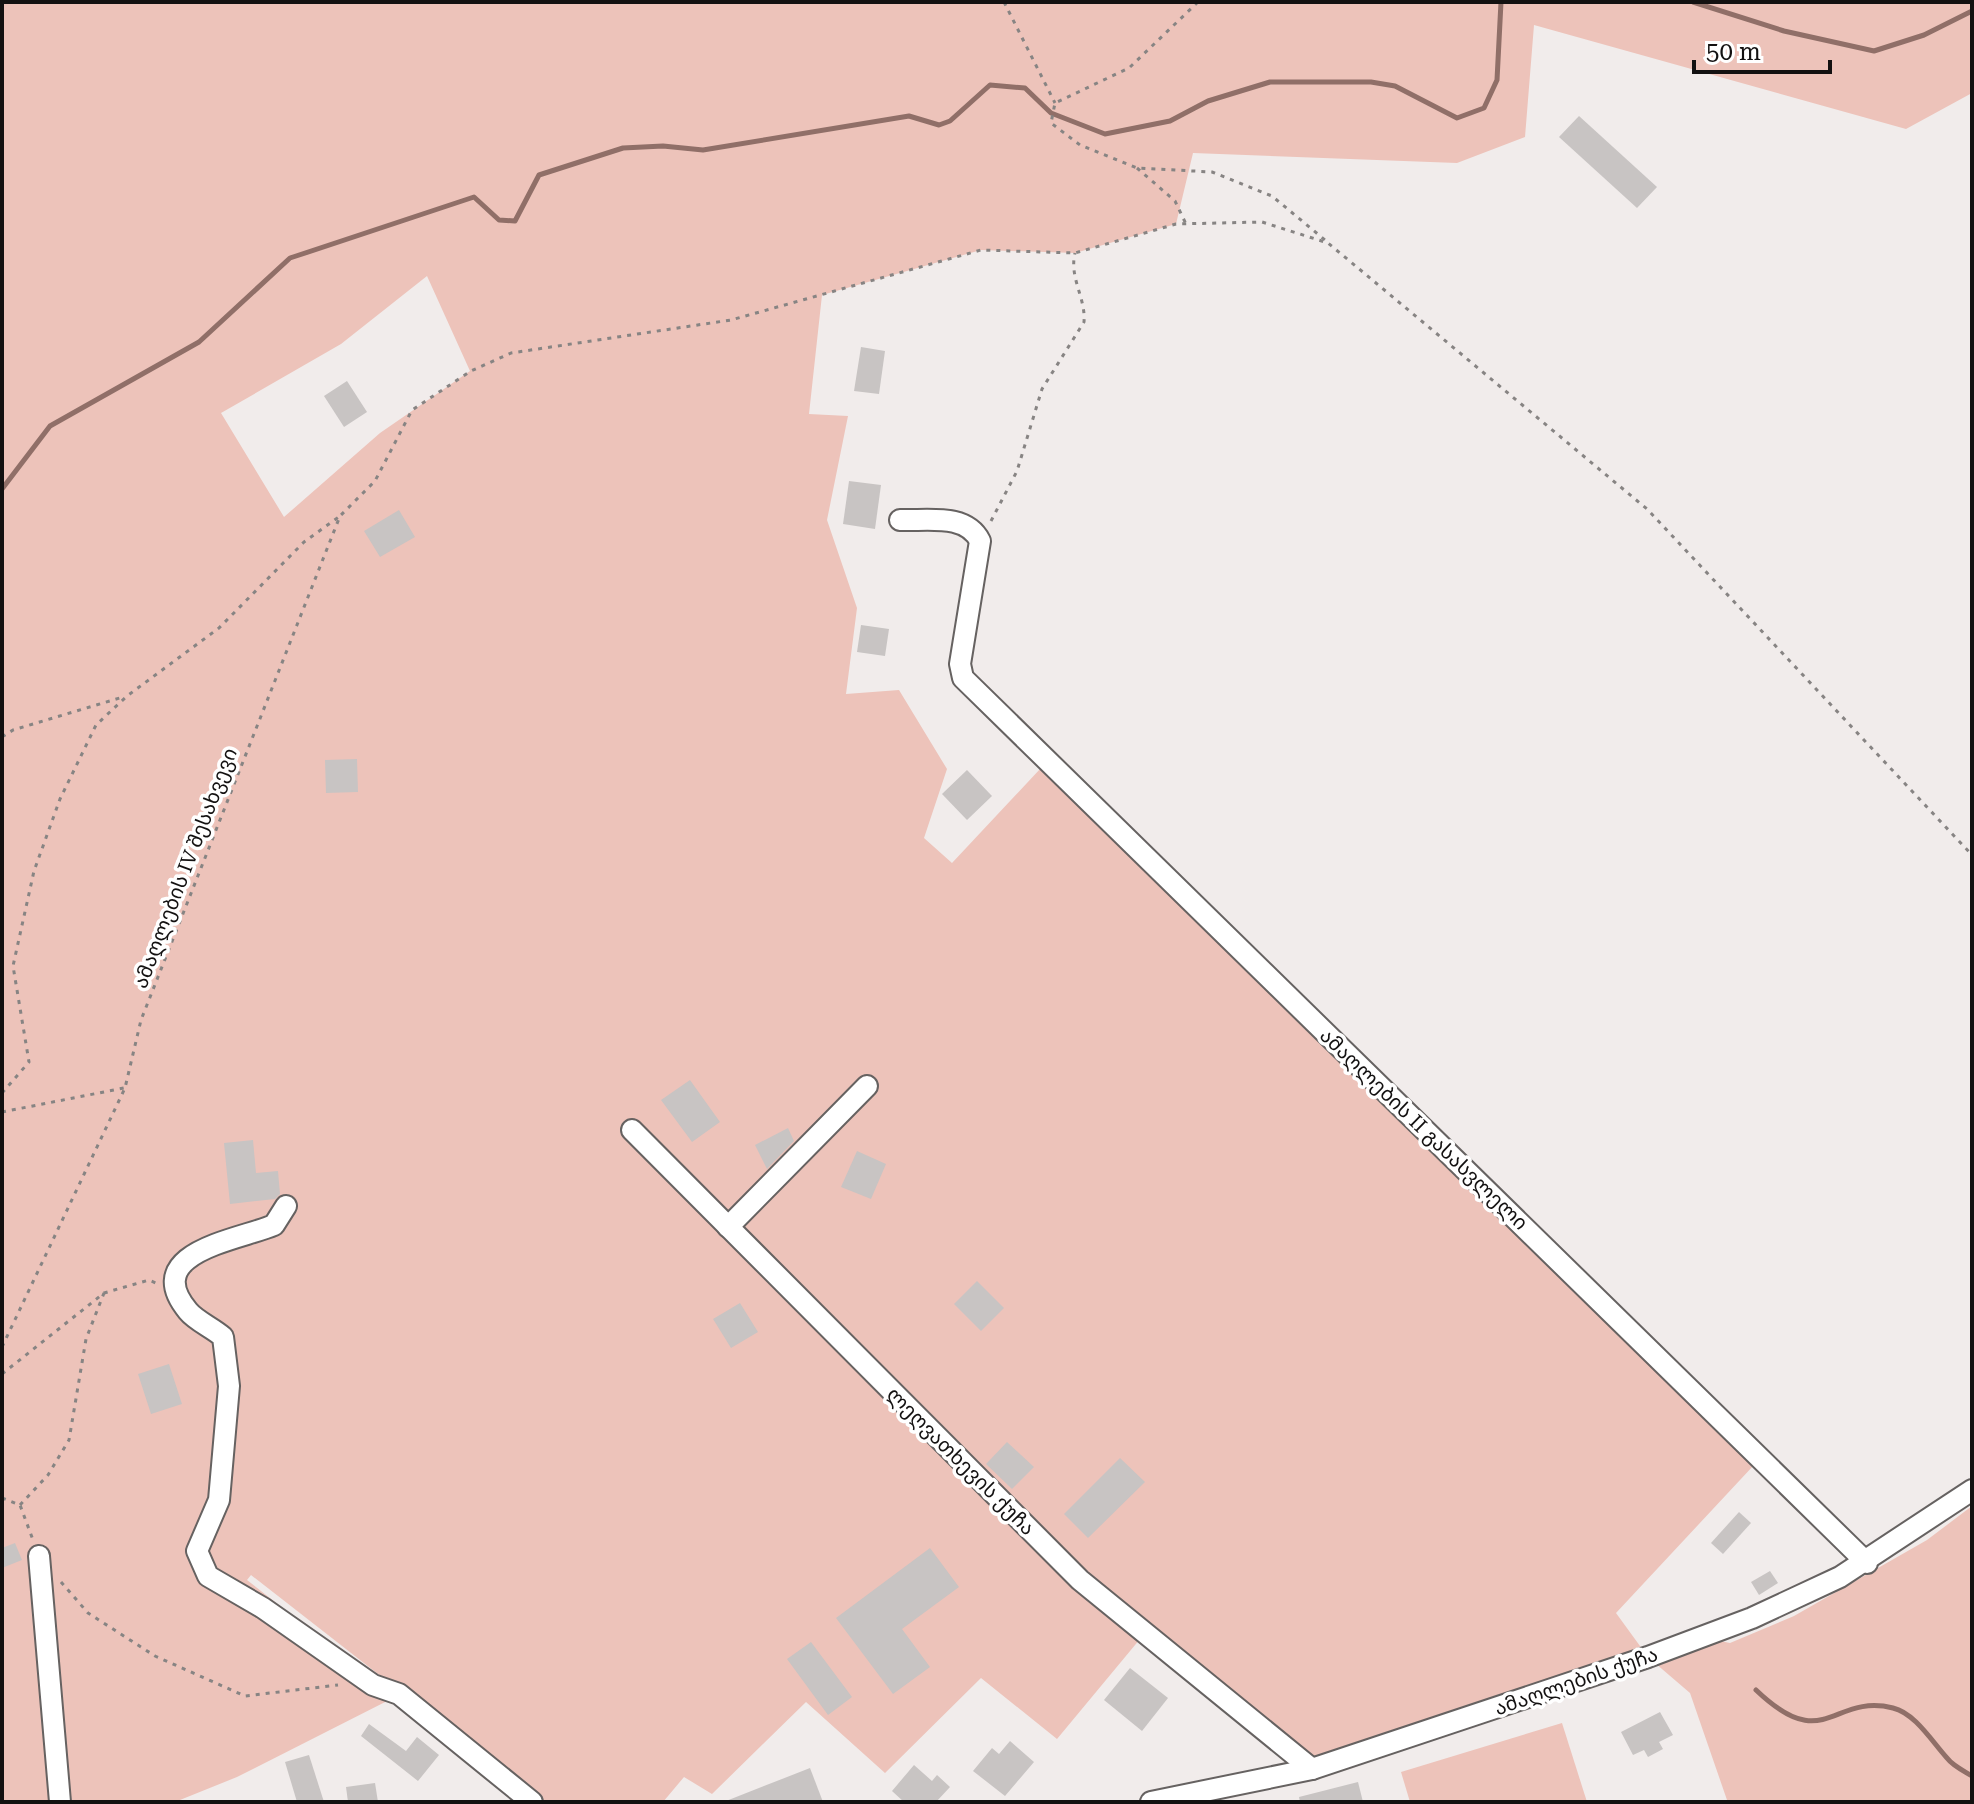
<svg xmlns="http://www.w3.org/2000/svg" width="1974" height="1804" font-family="'Roboto Serif','Noto Sans Georgian',serif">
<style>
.green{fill:#edc3ba;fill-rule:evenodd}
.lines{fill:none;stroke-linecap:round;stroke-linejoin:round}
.stream{stroke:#906f68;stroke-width:5}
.building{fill:#c8c4c3}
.minor-casing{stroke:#666261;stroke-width:24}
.path{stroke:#878483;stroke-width:3;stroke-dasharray:4 6;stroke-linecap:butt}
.minor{stroke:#fff;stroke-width:20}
.labels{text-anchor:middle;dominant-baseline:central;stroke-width:7;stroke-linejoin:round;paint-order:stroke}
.street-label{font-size:20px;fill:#131111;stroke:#fff}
</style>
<rect width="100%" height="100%" fill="#f1eceb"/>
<!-- green -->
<g class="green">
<path d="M 2,2 L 1972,2 L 1972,93 L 1906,129 L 1534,25 L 1525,137 L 1457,163 L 1193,153 L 1176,224 L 1075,253 L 981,250 L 822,295 L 809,414 L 848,416 L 827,520 L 857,608 L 846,694 L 899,690 L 947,769 L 924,838 L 952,863 L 1041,768 L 1754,1465 L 1616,1613 L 1648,1657 L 1700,1637 L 1730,1643 L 1794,1616 L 1927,1540 L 1972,1506 L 1972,1802 L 1721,1802 L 1727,1800 L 1690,1693 L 1648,1657 L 1312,1769 L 1145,1633 L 1057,1739 L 981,1678 L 885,1773 L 806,1702 L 712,1794 L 684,1777 L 663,1802 L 542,1802 L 251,1575 L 247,1580 L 395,1697 L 237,1777 L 175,1802 L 2,1802 ZM 427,276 L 470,371 L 380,433 L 284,517 L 221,413 L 341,344 Z"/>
<polygon points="1562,1723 1587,1802 1410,1802 1401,1772"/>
</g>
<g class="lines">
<!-- stream -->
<g class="stream">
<polyline points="1693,2 1784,31 1874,51 1924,35 1972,11"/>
<polyline points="2,489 50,426 199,342 290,258 474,197 499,220 515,221 539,175 623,148 663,146 703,150 909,116 939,125 950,121 990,85 1025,88 1051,113 1105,134 1170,121 1208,101 1270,82 1371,82 1395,86 1457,118 1484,108 1497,80 1501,2"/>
<path d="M 1756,1690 C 1825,1756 1832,1693 1893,1708 C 1915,1713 1933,1743 1947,1758 C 1953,1766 1964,1771 1972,1776"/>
</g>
</g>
<!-- building -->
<g class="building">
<polygon points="1579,116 1657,187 1637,208 1559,137"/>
<polygon points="861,347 885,351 879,394 854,391"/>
<polygon points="347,381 367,412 344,427 324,396"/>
<polygon points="849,481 881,485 875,529 843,524"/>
<polygon points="399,510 415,537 380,557 364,531"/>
<polygon points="861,625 889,629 885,656 857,652"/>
<polygon points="357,759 358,792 326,793 325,760"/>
<polygon points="967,770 992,796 967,820 942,794"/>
<polygon points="690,1080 720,1122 692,1142 661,1100"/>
<polygon points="788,1128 794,1141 767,1169 755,1145"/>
<polygon points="253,1140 256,1173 278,1171 280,1194 275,1199 230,1204 224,1143"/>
<polygon points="857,1151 886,1164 871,1199 841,1187"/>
<polygon points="977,1281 1004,1308 981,1331 954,1304"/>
<polygon points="740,1303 758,1332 731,1348 713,1319"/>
<polygon points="169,1364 182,1404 151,1414 138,1374"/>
<polygon points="1007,1442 1034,1467 1012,1489 986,1464"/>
<polygon points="1120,1458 1145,1482 1088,1538 1064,1514"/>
<polygon points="1739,1512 1751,1523 1723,1554 1711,1543"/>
<polygon points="15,1543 22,1560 2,1568 2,1548"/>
<polygon points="930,1548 959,1587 902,1629 930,1667 893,1694 836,1618"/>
<polygon points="1770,1571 1778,1583 1759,1595 1751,1582"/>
<polygon points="811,1642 852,1697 828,1715 787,1659"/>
<polygon points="1130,1668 1168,1698 1142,1731 1104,1700"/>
<polygon points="1660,1712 1673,1735 1659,1742 1663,1749 1648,1757 1644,1750 1633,1755 1621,1732"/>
<polygon points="369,1724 406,1751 417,1737 439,1755 418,1781 361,1736"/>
<polygon points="1010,1741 1034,1762 1005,1796 973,1771 992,1748 999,1754"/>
<polygon points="309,1755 324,1802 297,1802 285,1762"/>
<polygon points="914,1765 932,1781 937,1775 950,1787 936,1802 904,1802 892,1791"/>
<polygon points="810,1768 823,1802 727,1802 726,1801"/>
<polygon points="1358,1782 1363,1802 1300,1802 1299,1797"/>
<polygon points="375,1783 378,1802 348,1802 346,1787"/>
</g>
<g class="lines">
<!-- minor casing -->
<g class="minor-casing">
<g id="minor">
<path d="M 900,520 C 928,521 966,513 980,541 L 960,664 L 963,678 L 1867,1563"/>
<polyline points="632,1130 1080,1580 1312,1769"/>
<path d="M 286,1206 L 274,1225 C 239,1240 139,1252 188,1311 C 196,1321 213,1328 223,1337 L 229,1386 L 219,1500 L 197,1551 L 208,1576 L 263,1608 L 373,1685 L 399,1694 L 532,1802"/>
<polyline points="728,1227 867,1086"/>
<polyline points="39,1556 60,1802"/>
<polyline points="1151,1802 1312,1769 1648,1657 1752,1618 1840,1577 1972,1490"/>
</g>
</g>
<!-- path -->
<g class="path">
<polyline points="1004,2 1055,103"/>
<polyline points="1198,2 1129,68 1055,103 1051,123 1080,145 1137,168 1212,172 1272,196 1325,240"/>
<polyline points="1137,168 1175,201 1186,224"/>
<path d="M 991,521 L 1017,471 L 1042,389 L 1084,322 C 1086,298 1069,278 1075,253"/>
<polyline points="2,737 13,730 123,697"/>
<polyline points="2,1093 29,1062 13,966 34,871 60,799 96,725 127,696 219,628 304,542 340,516"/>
<polyline points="2,1112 124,1088"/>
<polyline points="2,1347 125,1088 141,1020 340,516 375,481 412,410 471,371 511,353 731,320 981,250 1075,253 1176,224 1262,222 1328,243 1647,509 1972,855"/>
<polyline points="2,1374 104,1293 149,1280 158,1284"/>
<polyline points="2,1498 20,1505 33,1540"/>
<polyline points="20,1505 48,1475 69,1440 86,1339 104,1293"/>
<polyline points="61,1582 88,1613 155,1656 245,1696 338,1685"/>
</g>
<!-- minor -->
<use href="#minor" class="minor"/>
</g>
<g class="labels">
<!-- street labels -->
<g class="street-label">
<text transform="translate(185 868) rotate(-69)">ამაღლების IV შესახვევი</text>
<text transform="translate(1424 1129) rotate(44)">ამაღლების II გასასვლელი</text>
<text transform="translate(961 1461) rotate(45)">ლეღვათხევის ქუჩა</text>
<text transform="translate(1576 1681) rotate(-19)">ამაღლების ქუჩა</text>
</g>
</g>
<!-- border -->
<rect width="1974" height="1804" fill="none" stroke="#131111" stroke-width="8"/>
<!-- scale -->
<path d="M1694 60v12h136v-12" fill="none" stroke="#131111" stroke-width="4"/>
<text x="1706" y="60" font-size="24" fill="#131111" stroke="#ffffff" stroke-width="6" paint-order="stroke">50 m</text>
</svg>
